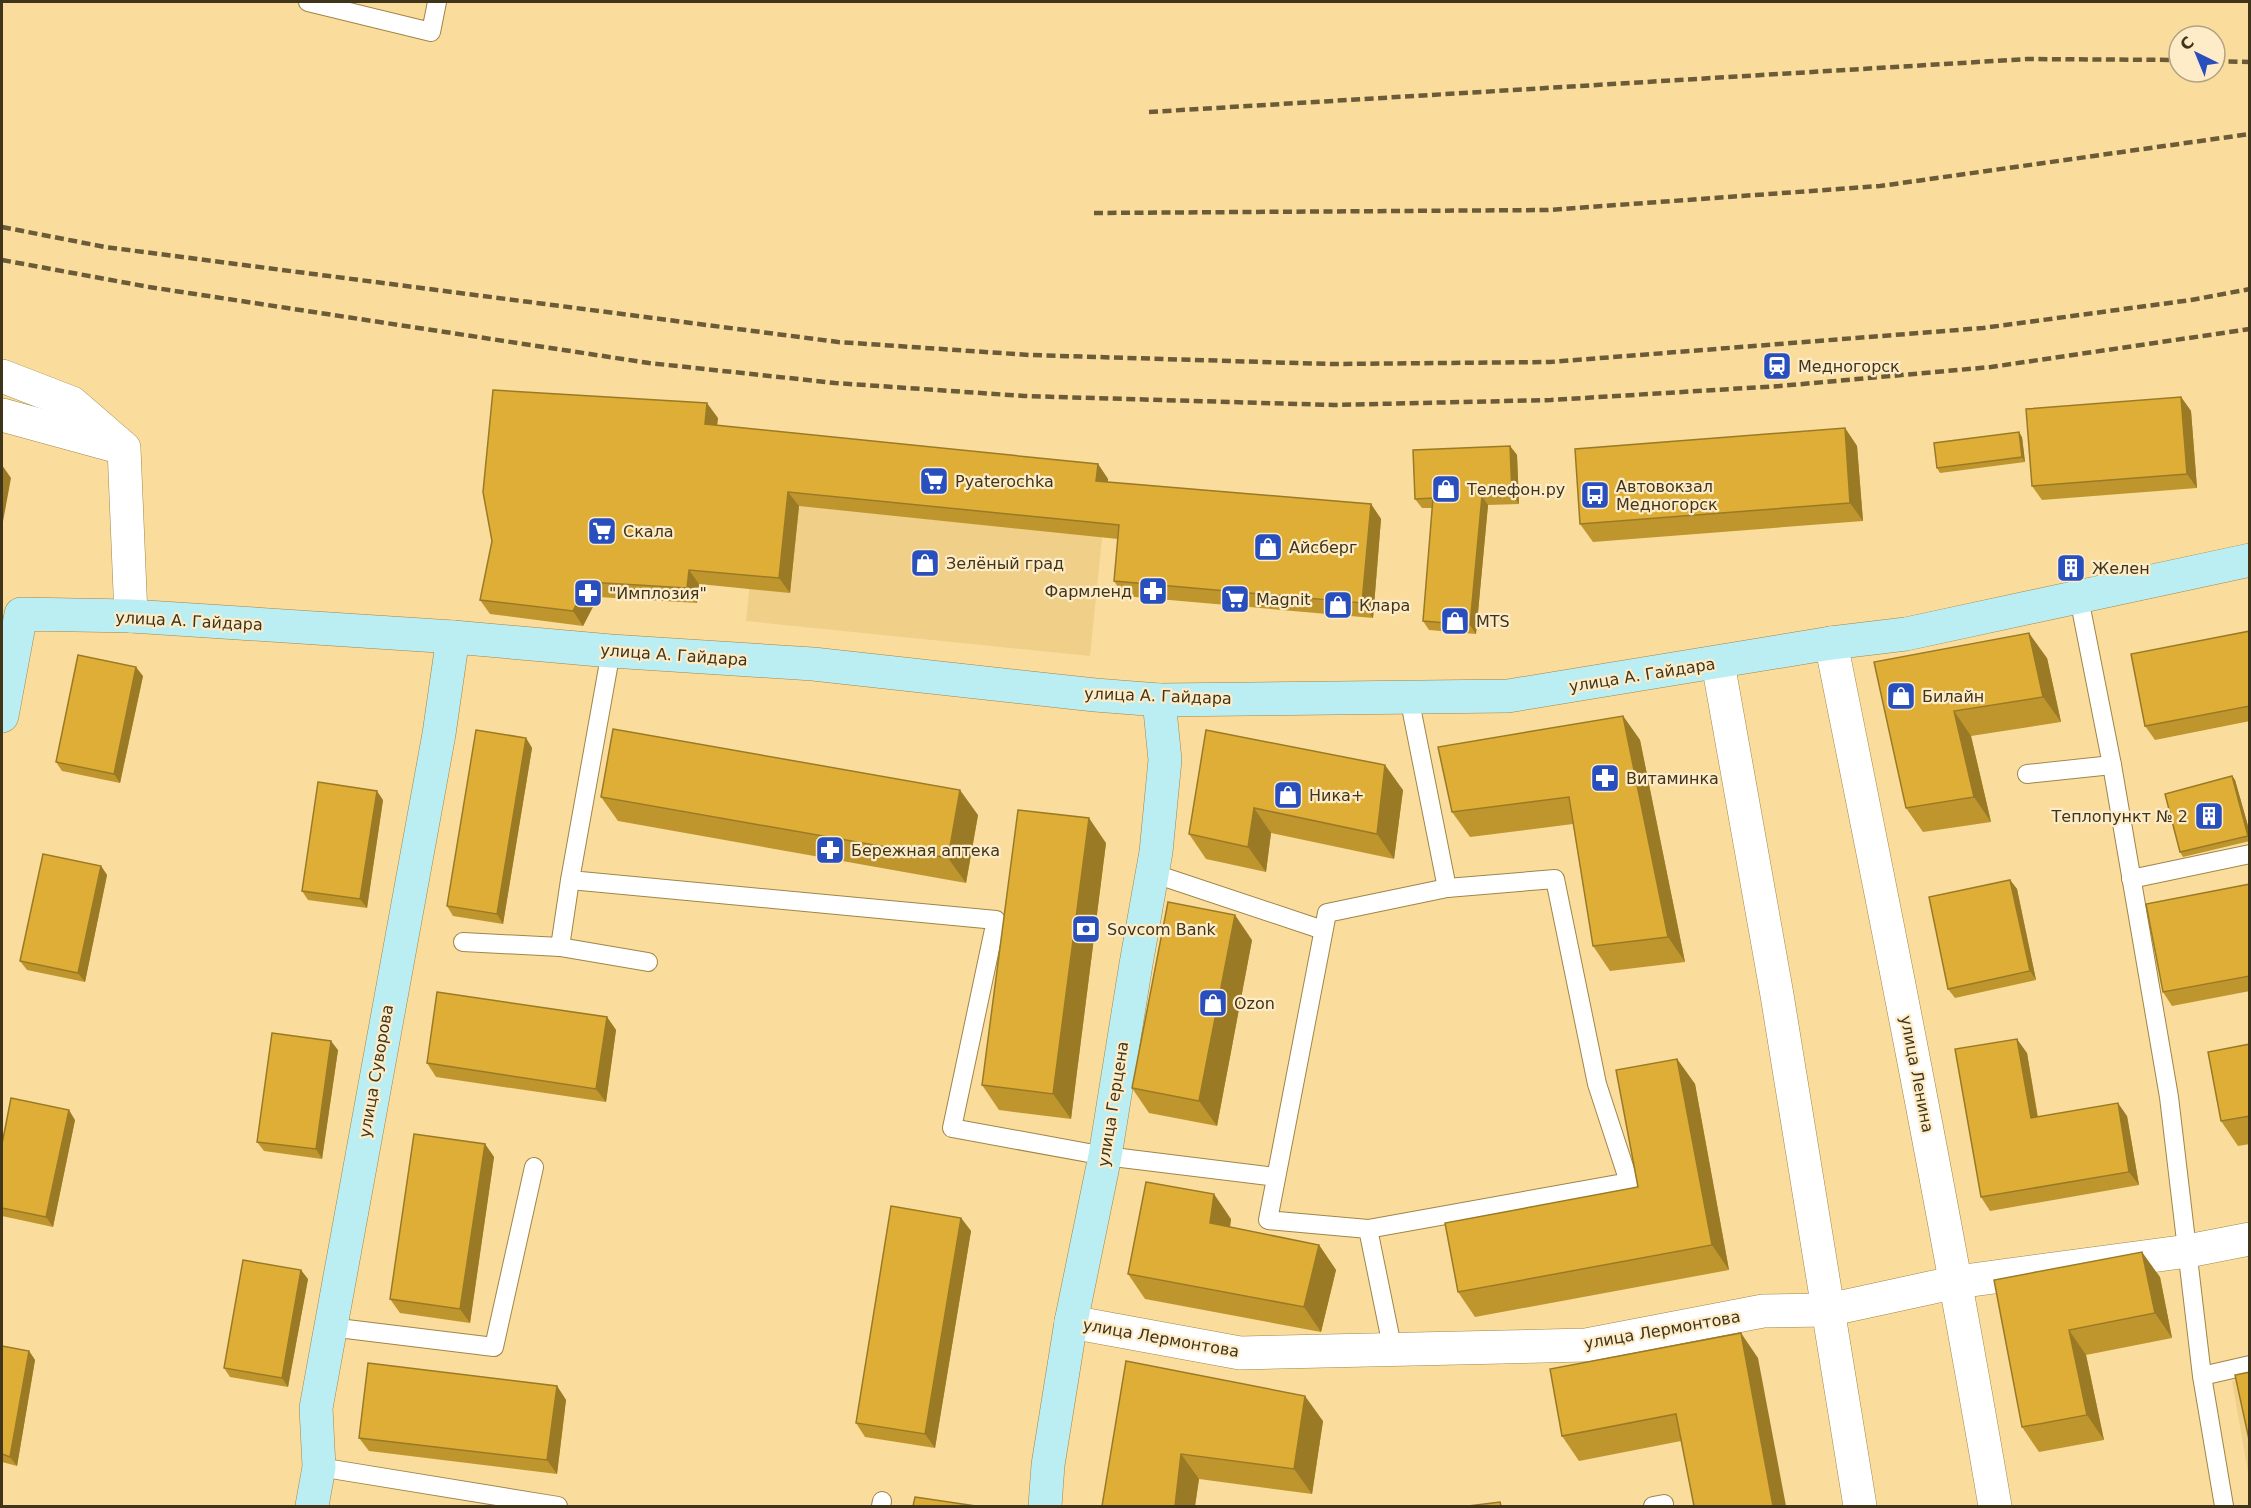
<svg xmlns="http://www.w3.org/2000/svg" width="2251" height="1508" font-family="'DejaVu Sans',sans-serif">
<style>
.built{fill:#f0cf88}
.lines{fill:none;stroke-linecap:round;stroke-linejoin:round}
.lane-casing{stroke:#a08547;stroke-width:20}
.street-casing{stroke:#a08547;stroke-width:34}
.secondary-casing{stroke:#a08547;stroke-width:34}
.lane{stroke:#fff;stroke-width:18}
.street{stroke:#fff;stroke-width:33}
.secondary{stroke:#baeef2;stroke-width:33}
.rail{stroke:#6b5b38;stroke-width:4.5;stroke-dasharray:9 4.5;stroke-linecap:butt}
.wall{fill:#bf962e}
.shaded-wall{fill:#9b7a26}
.building{fill:#deae36;stroke:#9b7a26;stroke-width:1.5}
.labels{text-anchor:middle;dominant-baseline:central;stroke-width:4.5;stroke-linejoin:round;paint-order:stroke}
.poi-label{font-size:16px;fill:#40341a;stroke:#fdecc7;text-anchor:start}
.street-label{font-size:16px;fill:#40341a;stroke:#fdecc7}
</style>
<rect width="100%" height="100%" fill="#fadd9d"/>
<!-- built -->
<g class="built">
<polygon points="764,444 1108,479 1090,656 746,621"/>
<polygon points="2249,1377 2249,1478 2232,1381"/>
</g>
<g class="lines">
<!-- lane casing -->
<g class="lane-casing">
<g id="lane">
<polyline points="308,2 431,32 437,2"/>
<polyline points="2079,598 2112,765 2169,1097 2202,1376 2224,1506"/>
<polyline points="611,651 570,880 996,920 952,1128 1105,1156 1276,1177"/>
<polyline points="1409,697 1447,888"/>
<polyline points="2027,774 2112,765"/>
<polyline points="1152,873 1323,930"/>
<polyline points="2131,879 2250,854"/>
<polyline points="463,942 560,947 570,880"/>
<polyline points="560,947 648,962"/>
<polyline points="1368,1229 1629,1182 1597,1084 1555,879 1447,888 1327,913 1268,1220 1368,1229 1393,1351"/>
<polyline points="330,1327 494,1347 534,1167"/>
<polyline points="2202,1376 2250,1365"/>
<polyline points="319,1467 558,1506"/>
<polyline points="881,1506 882,1501"/>
<polyline points="1653,1506 1664,1504"/>
</g>
</g>
<!-- street casing -->
<g class="street-casing">
<g id="street">
<polyline points="2,376 72,403 124,448 131,616"/>
<polyline points="2,415 116,446"/>
<path d="M 1831,643 C 1889,931 1946,1218 1995,1506"/>
<polyline points="1718,663 1777,995 1860,1506"/>
<polyline points="1071,1322 1240,1353 1586,1345 1763,1311 1828,1310 1957,1282 2188,1251 2250,1239"/>
</g>
</g>
<!-- secondary casing -->
<g class="secondary-casing">
<g id="secondary">
<polyline points="2,716 21,614 131,616 453,637 611,651 813,664 1095,695 1159,700 1508,696 1831,643 1906,634 2250,560"/>
<polyline points="312,1506 319,1467 316,1408 439,734 453,637"/>
<polyline points="1045,1506 1048,1465 1071,1322 1105,1156 1136,964 1156,852 1165,760 1159,700"/>
</g>
</g>
<!-- lane -->
<use href="#lane" class="lane"/>
<!-- street -->
<use href="#street" class="street"/>
<!-- secondary -->
<use href="#secondary" class="secondary"/>
<!-- rail -->
<g class="rail">
<polyline points="2215,61 2250,62"/>
<polyline points="1149,112 2027,59 2179,60"/>
<polyline points="1094,213 1548,210 1880,186 2250,134"/>
<polyline points="2,227 105,247 838,342 1030,355 1330,364 1550,362 1983,328 2191,300 2250,289"/>
<polyline points="2,260 149,287 649,363 835,383 1024,396 1333,405 1551,400 1780,386 1991,367 2250,329"/>
</g>
</g>
<!-- wall -->
<g class="wall">
<polygon points="2181,397 2191,411 2197,488 2042,500 2032,486"/>
<polygon points="718,418 717,426 1098,464 1108,479 1108,482 1371,504 1381,519 1373,618 1124,596 1114,581 1118,539 799,506 790,593 699,584 697,603 598,597 583,626 490,614 480,600"/>
<polygon points="1845,428 1857,446 1863,521 1593,542 1580,524"/>
<polygon points="2022,437 2025,462 1940,473 1937,468"/>
<polygon points="1510,446 1517,455 1519,504 1488,505 1476,634 1429,630 1423,621 1432,508 1422,508 1415,499"/>
<polygon points="2250,631 2250,721 2155,740 2145,726"/>
<polygon points="2047,658 2061,722 1971,736 1991,822 1923,832 1906,808 1874,662"/>
<polygon points="143,676 120,783 62,771 56,762"/>
<polygon points="1623,716 1640,740 1685,962 1610,971 1593,946 1573,824 1470,837 1452,812"/>
<polygon points="1206,730 1403,790 1394,859 1271,833 1266,872 1206,859 1189,834"/>
<polygon points="526,738 532,748 503,924 453,916 447,906"/>
<polygon points="2232,776 2235,780 2250,833 2250,841 2183,857 2180,852"/>
<polygon points="601,797 978,815 966,883 618,821"/>
<polygon points="383,800 367,908 308,900 302,891"/>
<polygon points="1106,843 1071,1119 999,1110 982,1085"/>
<polygon points="101,866 107,875 85,982 27,970 20,961"/>
<polygon points="2010,880 2017,889 2036,980 1955,998 1948,989"/>
<polygon points="2250,884 2250,991 2172,1006 2163,992"/>
<polygon points="1252,940 1217,1126 1149,1113 1132,1088"/>
<polygon points="607,1017 616,1030 606,1102 436,1077 427,1063"/>
<polygon points="2250,1044 2250,1144 2238,1146 2221,1121"/>
<polygon points="338,1050 322,1159 264,1151 257,1142"/>
<polygon points="2027,1053 2038,1117 2127,1116 2139,1185 1990,1211 1981,1197"/>
<polygon points="1677,1059 1695,1084 1729,1270 1475,1317 1458,1292 1638,1187"/>
<polygon points="75,1120 53,1227 2,1216 2,1144"/>
<polygon points="485,1144 494,1157 470,1323 400,1313 390,1299"/>
<polygon points="961,1218 971,1231 935,1448 865,1437 856,1423"/>
<polygon points="1231,1219 1230,1227 1319,1245 1336,1270 1321,1332 1145,1299 1128,1274"/>
<polygon points="2160,1277 2172,1338 2086,1355 2104,1440 2039,1452 2022,1427 1994,1280"/>
<polygon points="308,1279 288,1387 230,1377 224,1368"/>
<polygon points="2,1346 29,1351 35,1360 17,1466 2,1462"/>
<polygon points="1758,1358 1681,1441 1579,1461 1562,1436"/>
<polygon points="1126,1361 1323,1421 1312,1494 1199,1479 1195,1506 1102,1506"/>
<polygon points="557,1386 566,1400 557,1474 369,1451 359,1438"/>
</g>
<!-- shaded-wall -->
<g class="shaded-wall">
<polygon points="2181,397 2191,411 2197,488 2187,474"/>
<polygon points="707,403 718,418 715,439 705,424"/>
<polygon points="1845,428 1857,446 1863,521 1850,503"/>
<polygon points="2019,432 2022,437 2025,462 2022,457"/>
<polygon points="1510,446 1517,455 1519,504 1512,494"/>
<polygon points="1098,464 1108,479 1107,496 1096,481"/>
<polygon points="2,465 11,478 2,527"/>
<polygon points="788,492 799,506 790,593 779,578"/>
<polygon points="1482,496 1488,505 1476,634 1470,625"/>
<polygon points="1371,504 1381,519 1373,618 1362,603"/>
<polygon points="689,570 699,584 697,603 687,588"/>
<polygon points="588,582 598,597 583,626 573,611"/>
<polygon points="2029,633 2047,658 2061,722 2043,697"/>
<polygon points="136,667 143,676 120,783 114,774"/>
<polygon points="1954,711 1971,736 1991,822 1974,797"/>
<polygon points="1623,716 1640,740 1685,962 1668,937"/>
<polygon points="526,738 532,748 503,924 497,914"/>
<polygon points="1385,765 1403,790 1394,859 1377,834"/>
<polygon points="2232,776 2235,780 2250,833 2250,838 2248,836"/>
<polygon points="960,790 978,815 966,883 948,858"/>
<polygon points="377,791 383,800 367,908 360,899"/>
<polygon points="1254,808 1271,833 1266,872 1248,847"/>
<polygon points="1089,818 1106,843 1071,1119 1053,1094"/>
<polygon points="101,866 107,875 85,982 78,973"/>
<polygon points="2010,880 2017,889 2036,980 2030,971"/>
<polygon points="1235,915 1252,940 1217,1126 1199,1101"/>
<polygon points="607,1017 616,1030 606,1102 596,1089"/>
<polygon points="2017,1039 2027,1053 2040,1132 2031,1118"/>
<polygon points="331,1041 338,1050 322,1159 316,1149"/>
<polygon points="1677,1059 1695,1084 1729,1270 1712,1245"/>
<polygon points="2118,1103 2127,1116 2139,1185 2129,1172"/>
<polygon points="69,1110 75,1120 53,1227 46,1217"/>
<polygon points="485,1144 494,1157 470,1323 460,1309"/>
<polygon points="1214,1194 1231,1219 1227,1248 1210,1223"/>
<polygon points="961,1218 971,1231 935,1448 925,1434"/>
<polygon points="1319,1245 1336,1270 1321,1332 1304,1307"/>
<polygon points="2142,1252 2160,1277 2172,1338 2155,1313"/>
<polygon points="301,1270 308,1279 288,1387 282,1378"/>
<polygon points="2069,1330 2086,1355 2104,1440 2087,1415"/>
<polygon points="1741,1333 1758,1358 1786,1506 1773,1506"/>
<polygon points="29,1351 35,1360 17,1466 10,1457"/>
<polygon points="557,1386 566,1400 557,1474 547,1460"/>
<polygon points="1305,1396 1323,1421 1312,1494 1294,1469"/>
<polygon points="1181,1454 1199,1479 1195,1506 1175,1506"/>
</g>
<!-- building -->
<g class="building">
<polygon points="493,390 707,403 705,424 1098,464 1096,481 1371,504 1362,603 1114,581 1119,525 788,492 779,578 689,570 687,588 588,582 573,611 480,600 492,541 483,492"/>
<polygon points="2181,397 2187,474 2032,486 2026,409"/>
<polygon points="1845,428 1850,503 1580,524 1575,449"/>
<polygon points="2019,432 2022,457 1937,468 1934,443"/>
<polygon points="1510,446 1512,494 1482,496 1470,625 1423,621 1433,498 1415,499 1413,450"/>
<polygon points="2250,631 2250,706 2145,726 2131,654"/>
<polygon points="2029,633 2043,697 1954,711 1974,797 1906,808 1874,662"/>
<polygon points="78,655 136,667 114,774 56,762"/>
<polygon points="1623,716 1668,937 1593,946 1569,797 1452,812 1438,747"/>
<polygon points="613,729 960,790 948,858 601,797"/>
<polygon points="476,730 526,738 497,914 447,906"/>
<polygon points="1206,730 1385,765 1377,834 1254,808 1248,847 1189,834"/>
<polygon points="2232,776 2248,836 2180,852 2165,794"/>
<polygon points="318,782 377,791 360,899 302,891"/>
<polygon points="1018,810 1089,818 1053,1094 982,1085"/>
<polygon points="43,854 101,866 78,973 20,961"/>
<polygon points="2010,880 2030,971 1948,989 1929,897"/>
<polygon points="2250,884 2250,976 2163,992 2146,904"/>
<polygon points="1168,902 1235,915 1199,1101 1132,1088"/>
<polygon points="437,992 607,1017 596,1089 427,1063"/>
<polygon points="272,1033 331,1041 316,1149 257,1142"/>
<polygon points="2017,1039 2031,1118 2118,1103 2129,1172 1981,1197 1955,1049"/>
<polygon points="2250,1044 2250,1116 2221,1121 2208,1052"/>
<polygon points="1677,1059 1712,1245 1458,1292 1445,1223 1638,1187 1616,1070"/>
<polygon points="11,1098 69,1110 46,1217 2,1208 2,1144"/>
<polygon points="414,1134 485,1144 460,1309 390,1299"/>
<polygon points="1146,1182 1214,1194 1210,1223 1319,1245 1304,1307 1128,1274"/>
<polygon points="891,1206 961,1218 925,1434 856,1423"/>
<polygon points="2142,1252 2155,1313 2069,1330 2087,1415 2022,1427 1994,1280"/>
<polygon points="243,1260 301,1270 282,1378 224,1368"/>
<polygon points="1741,1333 1773,1506 1694,1506 1676,1414 1562,1436 1550,1369"/>
<polygon points="2,1346 29,1351 10,1457 2,1454"/>
<polygon points="1126,1361 1305,1396 1294,1469 1181,1454 1175,1506 1102,1506"/>
<polygon points="368,1363 557,1386 547,1460 359,1438"/>
<polygon points="2250,1372 2250,1444 2235,1375"/>
<polygon points="915,1497 976,1506 913,1506"/>
<polygon points="1500,1502 1501,1506 1468,1506"/>
</g>
<!-- icons -->
<defs>
<g id="station-square" transform="scale(1.5)"><rect x="-9" y="-9" width="18" height="18" rx="4" fill="#294ebd" stroke="#fdecc7"/><path d="M-3-6H3Q5-6 5-4V2Q5 4 3 4L4.5 6H3L1.5 4h-3L-3 6H-4.5L-3 4Q-5 4-5 2V-4Q-5-6-3-6ZM-3.5-4v3h7v-3ZM-3.5 1v1.5H-2V1ZM2 1v1.5H3.5V1Z" fill="#fff"/></g>
<g id="supermarket-square" transform="scale(1.5)"><rect x="-9" y="-9" width="18" height="18" rx="4" fill="#294ebd" stroke="#fdecc7"/><path d="M-6-5.5h2.5l.6 2H6L4.5 2H-2.5L-4.4-4H-6ZM-1.5 3.2a1.3 1.3 0 1 0 .1 0ZM3 3.2a1.3 1.3 0 1 0 .1 0Z" fill="#fff"/></g>
<g id="shop-square" transform="scale(1.5)"><rect x="-9" y="-9" width="18" height="18" rx="4" fill="#294ebd" stroke="#fdecc7"/><path d="M-5-2.5h2.3a2.7 3.5 0 0 1 5.4 0H5L5.5 6h-11ZM-1.5-2.5h3a1.5 2.3 0 0 0-3 0Z" fill="#fff"/></g>
<g id="bus-square" transform="scale(1.5)"><rect x="-9" y="-9" width="18" height="18" rx="4" fill="#294ebd" stroke="#fdecc7"/><path d="M-5-6H5V4H4V6H2V4H-2V6H-4V4H-5ZM-3.5-4V0h7V-4ZM-3.5 1.2v1.5H-2V1.2ZM2 1.2v1.5H3.5V1.2Z" fill="#fff"/></g>
<g id="building-square" transform="scale(1.5)"><rect x="-9" y="-9" width="18" height="18" rx="4" fill="#294ebd" stroke="#fdecc7"/><path d="M-4-6H4V6H1V3H-1V6H-4ZM-2.5-4.3h1.7v1.8h-1.7ZM.8-4.3h1.7v1.8H.8ZM-2.5-1h1.7V.8h-1.7ZM.8-1h1.7V.8H.8Z" fill="#fff"/></g>
<g id="pharmacy-square" transform="scale(1.5)"><rect x="-9" y="-9" width="18" height="18" rx="4" fill="#294ebd" stroke="#fdecc7"/><path d="M-2-6h4v4h4v4h-4v4h-4v-4h-4v-4h4Z" fill="#fff"/></g>
<g id="bank-square" transform="scale(1.5)"><rect x="-9" y="-9" width="18" height="18" rx="4" fill="#294ebd" stroke="#fdecc7"/><path d="M-6-4H6V4H-6ZM0-2.3a2.3 2.3 0 1 0 0 4.6a2.3 2.3 0 1 0 0-4.6Z" fill="#fff"/></g>
</defs>
<g fill-rule="evenodd">
<use href="#station-square" x="1777" y="366"/>
<use href="#supermarket-square" x="934" y="481"/>
<use href="#shop-square" x="1446" y="489"/>
<use href="#bus-square" x="1595" y="495"/>
<use href="#supermarket-square" x="602" y="531"/>
<use href="#shop-square" x="1268" y="547"/>
<use href="#shop-square" x="925" y="563"/>
<use href="#building-square" x="2071" y="568"/>
<use href="#pharmacy-square" x="1153" y="591"/>
<use href="#pharmacy-square" x="588" y="593"/>
<use href="#supermarket-square" x="1235" y="599"/>
<use href="#shop-square" x="1338" y="605"/>
<use href="#shop-square" x="1455" y="621"/>
<use href="#shop-square" x="1901" y="696"/>
<use href="#pharmacy-square" x="1605" y="778"/>
<use href="#shop-square" x="1288" y="795"/>
<use href="#building-square" x="2209" y="816"/>
<use href="#pharmacy-square" x="830" y="850"/>
<use href="#bank-square" x="1086" y="929"/>
<use href="#shop-square" x="1213" y="1003"/>
</g>
<g class="labels">
<!-- poi labels -->
<g class="poi-label">
<text x="1798" y="366">Медногорск</text>
<text x="955" y="481">Pyaterochka</text>
<text x="1616" y="486">Автовокзал<tspan x="1616" dy="18">Медногорск</tspan></text>
<text x="1467" y="489">Телефон.ру</text>
<text x="623" y="531">Скала</text>
<text x="1289" y="547">Айсберг</text>
<text x="946" y="563">Зелёный град</text>
<text x="2092" y="568">Желен</text>
<text x="1132" y="591" text-anchor="end">Фармленд</text>
<text x="609" y="593">"Имплозия"</text>
<text x="1256" y="599">Magnit</text>
<text x="1359" y="605">Клара</text>
<text x="1476" y="621">MTS</text>
<text x="1922" y="696">Билайн</text>
<text x="1626" y="778">Витаминка</text>
<text x="1309" y="795">Ника+</text>
<text x="2188" y="816" text-anchor="end">Теплопункт № 2</text>
<text x="851" y="850">Бережная аптека</text>
<text x="1107" y="929">Sovcom Bank</text>
<text x="1234" y="1003">Ozon</text>
</g>
<!-- street labels -->
<g class="street-label">
<text transform="translate(189 621) rotate(3)">улица А. Гайдара</text>
<text transform="translate(674 655) rotate(4)">улица А. Гайдара</text>
<text transform="translate(1642 675) rotate(-9)">улица А. Гайдара</text>
<text transform="translate(1158 696) rotate(2)">улица А. Гайдара</text>
<text transform="translate(376 1071) rotate(-80)">улица Суворова</text>
<text transform="translate(1917 1074) rotate(79)">улица Ленина</text>
<text transform="translate(1113 1104) rotate(-81)">улица Герцена</text>
<text transform="translate(1662 1330) rotate(-10)">улица Лермонтова</text>
<text transform="translate(1161 1338) rotate(10)">улица Лермонтова</text>
</g>
</g>
<!-- border -->
<rect width="2251" height="1508" fill="none" stroke="#40341a" stroke-width="6"/>
<!-- north arrow -->
<g transform="translate(2197 54) rotate(317)"><circle r="28" fill="#fdecc7" stroke="#b1a282" stroke-width="1.5"/>
<path d="M0-4.5L10 22L0 15L-10 22Z" fill="#294ebd"/>
<text y="-9" font-size="16" font-weight="bold" text-anchor="middle" fill="#40341a">С</text>
</g>
</svg>
